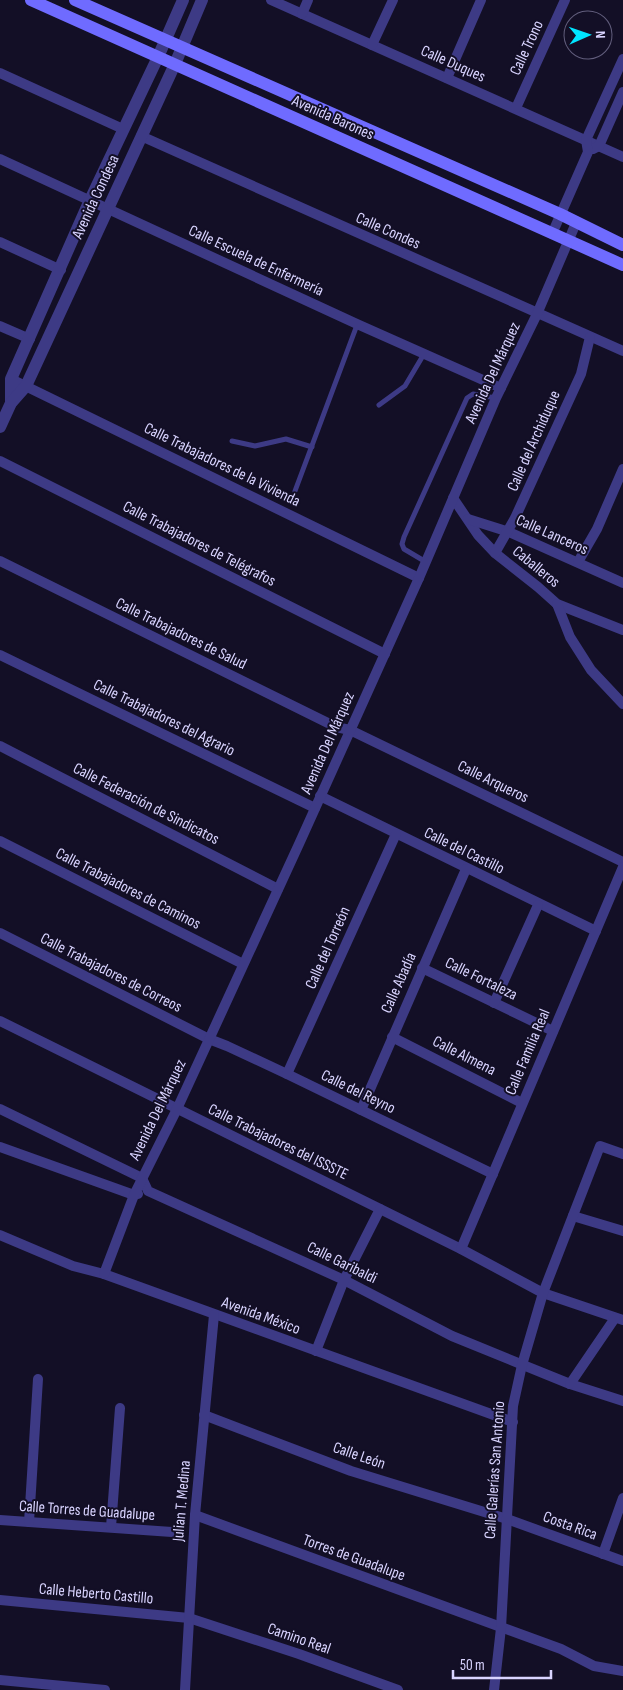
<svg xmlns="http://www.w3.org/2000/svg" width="623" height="1690" font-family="'Sofia Sans Condensed',sans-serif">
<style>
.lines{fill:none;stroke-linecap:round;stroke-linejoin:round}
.service{stroke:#3d3a85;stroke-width:5}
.minor{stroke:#3d3a85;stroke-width:10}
.tertiary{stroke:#3d3a85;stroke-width:12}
.secondary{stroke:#6f6bff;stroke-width:12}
.labels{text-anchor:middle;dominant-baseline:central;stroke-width:4;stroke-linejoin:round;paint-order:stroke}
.street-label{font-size:16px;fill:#d9d4ff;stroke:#130f26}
</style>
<rect width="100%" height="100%" fill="#130f26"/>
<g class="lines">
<!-- service -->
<g class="service">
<polyline points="379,405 405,386 424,354"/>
<polyline points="232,441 255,446 286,439 312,447"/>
<polyline points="295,491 357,325"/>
<polyline points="426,562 404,549 402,544 404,537 467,398 473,394 496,398"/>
</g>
<!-- minor -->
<g class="minor">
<polyline points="271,0 623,157"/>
<polyline points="302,14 308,0"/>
<polyline points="372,45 393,0"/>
<polyline points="0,73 123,129"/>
<polyline points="447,78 481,0"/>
<polyline points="516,108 565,0"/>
<polyline points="141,136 623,351"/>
<polyline points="593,149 599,146 623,92"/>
<polyline points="0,159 357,324 501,388"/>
<polyline points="552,234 588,152 586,140 623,59"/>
<polyline points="0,242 61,270"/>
<polyline points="0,326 30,339"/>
<polyline points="11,379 419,578"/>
<polyline points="0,461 385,654"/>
<polyline points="453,498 478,535 495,553 538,587 557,604 623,630"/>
<polyline points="468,519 509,532 623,583"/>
<polyline points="495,553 515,518 581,374 590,337"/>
<polyline points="0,561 336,727 350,730 623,862"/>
<polyline points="578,562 597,529 623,469"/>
<polyline points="557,604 570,637 591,670 623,704"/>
<polyline points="0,655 315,808"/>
<polyline points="0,746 278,889"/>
<polyline points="320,796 596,931"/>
<polyline points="0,841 243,964"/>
<polyline points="0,933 209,1039 227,1046 287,1074 493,1174"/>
<polyline points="422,968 553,1031"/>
<polyline points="494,1003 538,905"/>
<polyline points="0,1021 461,1249 543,1293 623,1320"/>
<polyline points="392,1037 522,1103"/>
<polyline points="287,1074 396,834"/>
<polyline points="0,1109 142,1178 148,1191 344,1280 452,1336 570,1384 623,1401"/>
<polyline points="361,1110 466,869"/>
<polyline points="0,1147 134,1195 138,1194"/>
<polyline points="573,1216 623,1231"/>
<polyline points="0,1235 73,1266 104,1274 513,1422"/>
<polyline points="461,1249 623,867"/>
<polyline points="104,1274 134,1195 177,1109 299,844 419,578 496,398 537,314 576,223"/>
<polyline points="316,1351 344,1280 380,1209"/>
<polyline points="570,1384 615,1318"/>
<polyline points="204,1415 351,1471 507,1519 623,1561"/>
<polyline points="195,1515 561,1649 594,1666 623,1671"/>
<polyline points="0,1520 172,1532"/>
<polyline points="29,1522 38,1379"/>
<polyline points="111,1527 120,1408"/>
<polyline points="603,1554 623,1498"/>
<polyline points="0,1600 189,1618 299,1654 398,1690"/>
<polyline points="0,1680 105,1690"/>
<polyline points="185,1690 195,1515 214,1315"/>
<polyline points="494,1690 501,1628 513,1406 522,1365 543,1293 600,1146 623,1154"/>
</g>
<!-- tertiary -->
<g class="tertiary">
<polyline points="11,403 11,379 90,200 158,57 183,0"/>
<polyline points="0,427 11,403 26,386 175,64 202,0"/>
</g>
<!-- secondary -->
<g class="secondary">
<polyline points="31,0 623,265"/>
<polyline points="75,0 560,214 623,245"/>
</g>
</g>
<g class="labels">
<!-- street labels -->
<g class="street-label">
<text transform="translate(527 48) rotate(-65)">Calle Trono</text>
<text transform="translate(453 64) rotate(24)">Calle Duques</text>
<text transform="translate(333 118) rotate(24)">Avenida Barones</text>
<text transform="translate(96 197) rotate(-65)">Avenida Condesa</text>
<text transform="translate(388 231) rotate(24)">Calle Condes</text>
<text transform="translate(256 261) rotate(25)">Calle Escuela de Enfermería</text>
<text transform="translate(493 373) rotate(-65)">Avenida Del Márquez</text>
<text transform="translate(534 441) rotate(-66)">Calle del Archiduque</text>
<text transform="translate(222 465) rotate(26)">Calle Trabajadores de la Vivienda</text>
<text transform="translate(552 535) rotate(24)">Calle Lanceros</text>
<text transform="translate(199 544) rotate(27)">Calle Trabajadores de Telégrafos</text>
<text transform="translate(536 567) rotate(39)">Caballeros</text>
<text transform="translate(181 634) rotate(26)">Calle Trabajadores de Salud</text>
<text transform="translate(164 718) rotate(26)">Calle Trabajadores del Agrario</text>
<text transform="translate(328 743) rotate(-66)">Avenida Del Márquez</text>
<text transform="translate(493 782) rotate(26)">Calle Arqueros</text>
<text transform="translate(146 804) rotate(27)">Calle Federación de Sindicatos</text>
<text transform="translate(464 851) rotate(26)">Calle del Castillo</text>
<text transform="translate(128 889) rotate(27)">Calle Trabajadores de Caminos</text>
<text transform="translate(328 948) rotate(-66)">Calle del Torreón</text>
<text transform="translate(111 973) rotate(27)">Calle Trabajadores de Correos</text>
<text transform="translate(481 979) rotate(26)">Calle Fortaleza</text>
<text transform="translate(399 983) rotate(-66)">Calle Abadía</text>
<text transform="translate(528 1052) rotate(-67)">Calle Familia Real</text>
<text transform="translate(464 1056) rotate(27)">Calle Almena</text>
<text transform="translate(358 1092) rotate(26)">Calle del Reyno</text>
<text transform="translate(158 1110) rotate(-64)">Avenida Del Márquez</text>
<text transform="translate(278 1142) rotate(26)">Calle Trabajadores del ISSSTE</text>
<text transform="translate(342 1263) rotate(26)">Calle Garibaldi</text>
<text transform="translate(261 1316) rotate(20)">Avenida México</text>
<text transform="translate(359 1456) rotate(19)">Calle León</text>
<text transform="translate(495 1470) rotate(-86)">Calle Galerías San Antonio</text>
<text transform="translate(182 1501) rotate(-85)">Julian T. Medina</text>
<text transform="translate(87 1511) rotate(4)">Calle Torres de Guadalupe</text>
<text transform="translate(570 1526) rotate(20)">Costa Rica</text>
<text transform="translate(354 1558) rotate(20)">Torres de Guadalupe</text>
<text transform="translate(96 1594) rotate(5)">Calle Heberto Castillo</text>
<text transform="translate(299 1639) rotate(19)">Camino Real</text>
</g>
</g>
<!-- north arrow -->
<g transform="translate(588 35) rotate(88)"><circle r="24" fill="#130f26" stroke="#625e7d"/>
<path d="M0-4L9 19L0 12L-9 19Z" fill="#00e5ff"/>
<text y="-8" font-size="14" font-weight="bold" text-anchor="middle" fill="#d9d4ff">N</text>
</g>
<!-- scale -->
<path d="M453 1670v8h98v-8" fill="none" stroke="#d9d4ff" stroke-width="2.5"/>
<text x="460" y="1670" font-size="15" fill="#d9d4ff" stroke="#130f26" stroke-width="4" paint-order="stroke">50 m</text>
</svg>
